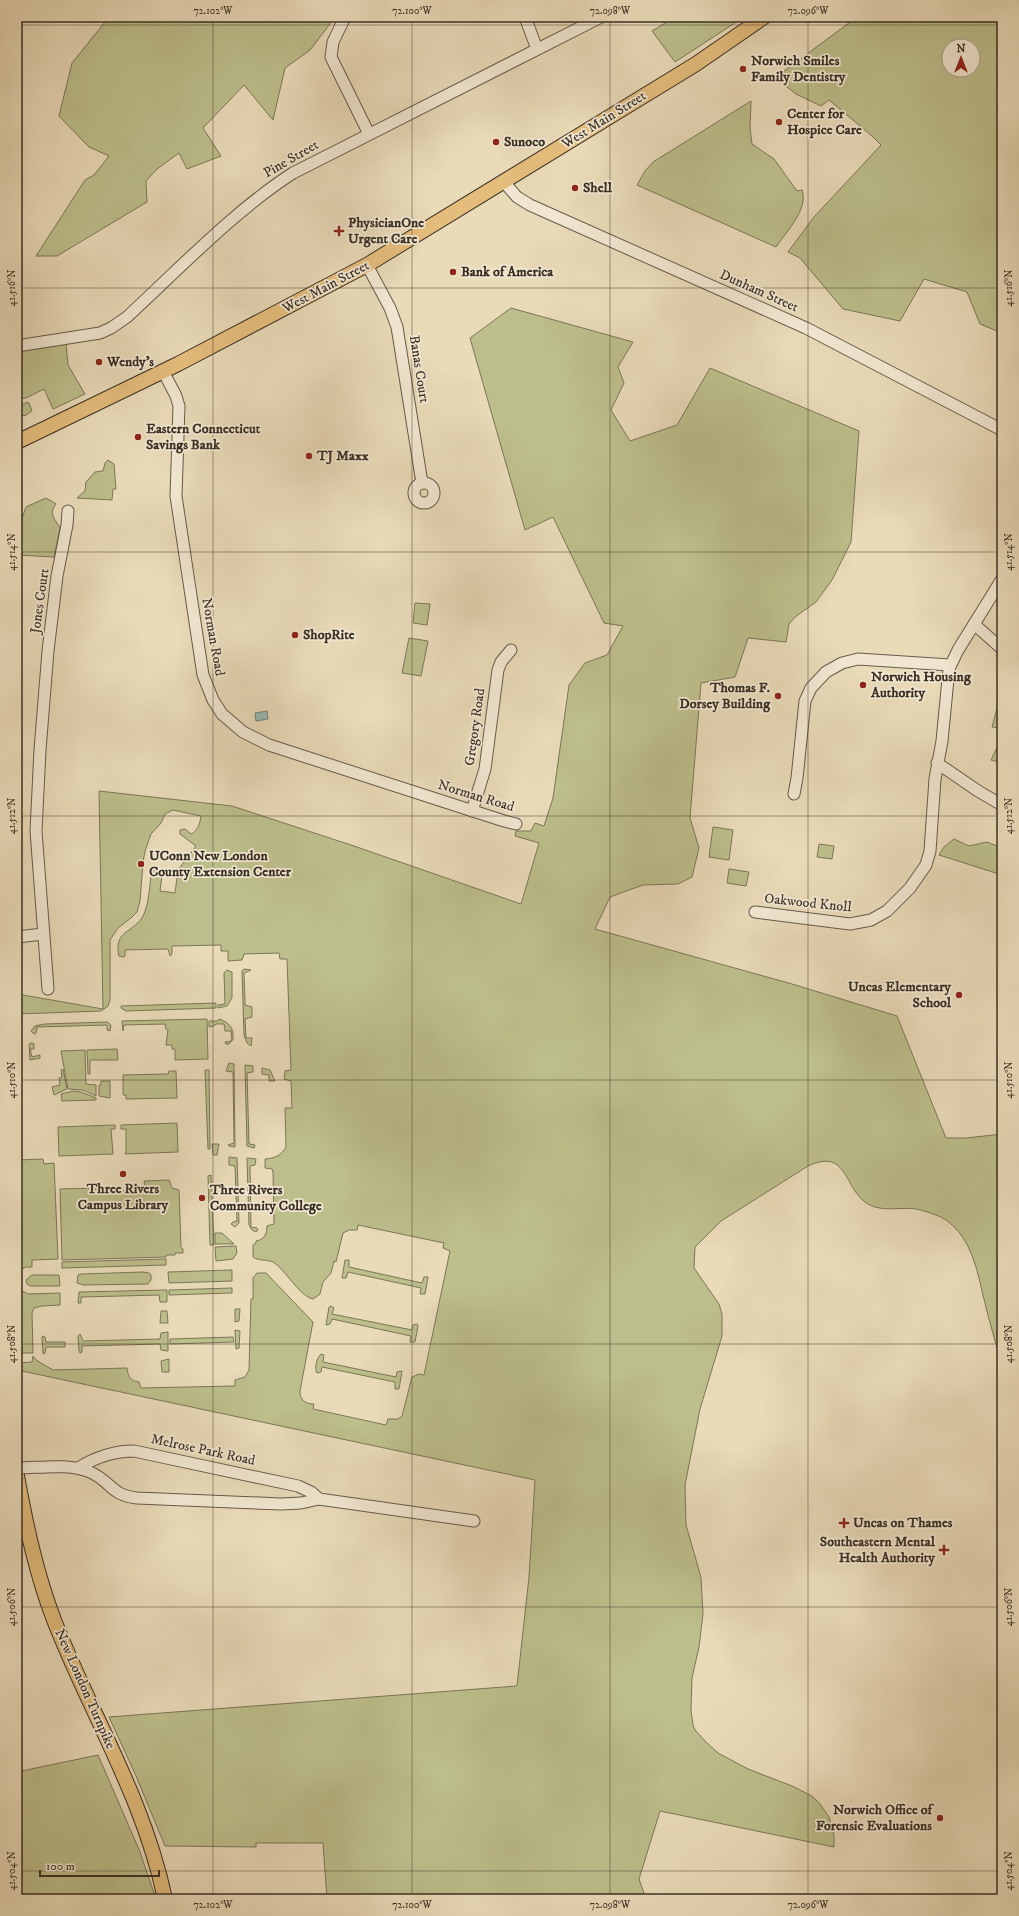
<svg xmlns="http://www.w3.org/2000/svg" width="1019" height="1916" font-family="'IM FELL DW Pica',serif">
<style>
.green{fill:#bcbe8b;stroke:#7b7658;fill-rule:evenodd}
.water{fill:#98bab3;stroke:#72827a}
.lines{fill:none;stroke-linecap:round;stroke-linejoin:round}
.minor-casing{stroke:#665a4a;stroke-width:13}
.major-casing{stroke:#3a2f25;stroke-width:16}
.minor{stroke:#f1e7d1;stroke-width:11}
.major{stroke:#e4bd7c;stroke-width:14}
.ticks{fill:none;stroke:#3a2f25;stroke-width:1;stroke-opacity:0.45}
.poi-dot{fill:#8f2418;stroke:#f1e7d1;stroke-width:1.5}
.labels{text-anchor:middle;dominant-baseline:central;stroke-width:3.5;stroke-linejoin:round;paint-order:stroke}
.poi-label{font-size:14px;font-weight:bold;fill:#3a2f25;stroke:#f1e7d1;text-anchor:start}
.street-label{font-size:14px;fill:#3a2f25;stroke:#f1e7d1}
.neatline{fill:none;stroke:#3a2f25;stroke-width:1.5}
.ticks-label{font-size:10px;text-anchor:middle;fill:#3a2f25}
</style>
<rect width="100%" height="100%" fill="#e9dab8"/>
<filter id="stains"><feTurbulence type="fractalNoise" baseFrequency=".005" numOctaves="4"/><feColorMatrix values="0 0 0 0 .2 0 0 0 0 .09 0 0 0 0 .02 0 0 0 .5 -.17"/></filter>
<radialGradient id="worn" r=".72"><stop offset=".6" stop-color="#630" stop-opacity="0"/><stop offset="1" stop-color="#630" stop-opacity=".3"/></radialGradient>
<!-- green -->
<g class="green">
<polygon points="109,17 135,17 149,21 151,17 327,17 330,24 310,50 285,68 273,120 244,85 203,128 221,156 187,169 179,153 157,169 146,181 147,202 57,256 36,256 85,180 94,175 109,156 89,147 59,116 72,63"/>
<polygon points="675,17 744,17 675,62 652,31"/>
<path d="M 857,17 L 1002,17 L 1002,333 L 980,324 L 967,292 L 924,279 L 900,321 L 843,309 L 800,258 L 788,252 L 814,217 L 881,145 L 872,136 L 829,100 L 821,106 L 796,94 L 782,83 L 772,80 ZM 949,46 L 973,46 L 973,70 L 949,70 Z"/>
<path d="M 751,101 L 750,128 L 752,144 L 774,159 L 797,191 L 802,190 C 809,209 786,232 776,247 L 637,185 L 645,171 L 653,162 Z"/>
<path d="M 511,308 L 633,342 L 618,367 L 624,383 L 611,410 L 630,441 L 677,425 L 710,368 L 859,431 L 851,542 L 832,580 L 816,602 L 795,617 L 789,624 L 786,642 L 748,638 L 735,677 L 701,683 L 690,818 L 699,848 L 692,877 L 678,884 L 643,885 L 610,897 L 595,929 L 792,984 L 897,1016 L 946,1138 L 966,1138 L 1002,1134 L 1002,1365 C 996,1344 990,1324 985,1303 C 978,1276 974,1244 951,1224 C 944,1217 933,1214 924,1211 C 906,1204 882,1215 865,1202 C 843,1185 847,1148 808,1166 L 721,1221 L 695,1247 L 694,1268 L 719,1304 L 722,1314 L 722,1336 L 700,1409 L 685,1485 L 686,1525 L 701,1577 L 703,1614 L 699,1647 L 692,1678 L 691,1711 L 693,1725 L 695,1730 L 706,1742 L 718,1753 L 748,1769 L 792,1786 L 812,1796 L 820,1804 L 829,1817 L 834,1835 L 834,1847 L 660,1811 L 639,1879 L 646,1899 L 327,1899 L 323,1843 L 256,1843 L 256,1847 L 165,1846 L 136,1776 L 109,1717 L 517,1686 L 529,1577 L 535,1480 L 17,1370 L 17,1289 L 29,1294 L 60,1293 L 60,1305 L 42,1306 L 34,1308 L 32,1313 L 33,1353 L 19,1353 L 20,1363 L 32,1362 L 33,1356 L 36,1360 L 53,1370 L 127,1368 C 128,1376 130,1381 139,1382 L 141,1388 L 235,1386 L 235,1380 L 245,1377 L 249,1370 L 251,1299 L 253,1299 L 253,1278 L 257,1273 L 266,1273 L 313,1322 L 300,1391 C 300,1400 305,1404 314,1404 L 313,1409 L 386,1425 L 388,1419 L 398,1419 L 402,1416 L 412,1377 L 419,1374 L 424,1375 L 450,1251 L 443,1248 L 444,1243 L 358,1225 L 357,1230 L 349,1230 L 343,1233 L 336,1262 L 334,1261 L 331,1273 L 323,1282 L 320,1294 L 313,1299 C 300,1296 287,1273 276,1264 C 269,1258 259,1262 253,1257 L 253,1245 L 256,1243 L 256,1241 C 264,1240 267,1234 267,1226 L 274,1224 L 273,1172 L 272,1169 L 265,1168 L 265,1159 C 275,1158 281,1156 286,1147 L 285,1108 L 292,1108 L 291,1081 L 284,1079 L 285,1071 L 291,1070 L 287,959 L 280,959 L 279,953 L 244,954 L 242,960 L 228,961 L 228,951 L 221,951 L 221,945 L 172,946 L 172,954 L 170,956 L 168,949 L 125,950 L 125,956 L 123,957 L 119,956 C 113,930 134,933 143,916 C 150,902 149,885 152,870 L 160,872 L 159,876 L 162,876 L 160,891 L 175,893 L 178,870 L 196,846 L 180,834 L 180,830 L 185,829 L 191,834 C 198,831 200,823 201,816 L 173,810 L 165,814 L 161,823 L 151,834 L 145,851 L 143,862 L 140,901 L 137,912 L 131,918 L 118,928 L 110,940 L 110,1000 L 108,1006 L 101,1011 L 17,1014 L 17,994 L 103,1009 L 99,791 L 232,806 L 354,846 L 521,904 L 539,843 L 515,836 L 516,831 L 531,831 L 535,823 L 544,826 L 553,798 L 569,685 L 585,663 L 607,655 L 623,626 L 604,623 L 553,517 L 525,530 L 470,338 Z"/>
<polygon points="66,344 68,365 85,394 53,409 44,389 26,398 17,399 17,352"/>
<polygon points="27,402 29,403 32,411 26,415 22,416 20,406"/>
<polygon points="108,460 114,464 116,489 113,489 112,500 77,498 85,491 86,482 95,472 103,471 105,463"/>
<path d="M 46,498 L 56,504 C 48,514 55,519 60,528 L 54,557 L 17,555 C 17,539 20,522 26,507 Z"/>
<polygon points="415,603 430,604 427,625 413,623"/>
<polygon points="409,638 428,641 421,676 402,673"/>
<polygon points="997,708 1002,709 1002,763 991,760 1002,737 998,728 992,727"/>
<polygon points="713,827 733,830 729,860 709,857"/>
<polygon points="954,839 969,846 987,842 1002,848 1002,875 939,855 944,847"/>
<polygon points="819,844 834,846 832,859 817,857"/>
<polygon points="729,869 749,872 746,886 727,883"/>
<polygon points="244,969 251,970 244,973 245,1005 252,1007 252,1017 245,1019 246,1038 252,1038 251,1046 247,1043 244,1035 242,971"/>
<polygon points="227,970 232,972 232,998 227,1006 218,1008 218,1005 225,1004 224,973"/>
<polygon points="216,1003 216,1008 126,1011 121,1008 121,1006"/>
<polygon points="207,1019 208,1059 175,1060 175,1049 172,1049 172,1045 166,1045 168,1030 166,1029 165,1024 124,1025 123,1031 122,1021"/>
<path d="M 219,1019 C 229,1022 234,1028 233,1039 L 229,1044 L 226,1044 L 225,1042 L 232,1041 L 231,1031 L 225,1031 L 224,1024 L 216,1024 L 214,1026 L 209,1027 L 209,1021 L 218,1021 Z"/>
<polygon points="107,1022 111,1025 110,1031 107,1030 107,1025 37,1027 36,1033 34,1034 31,1031 35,1026 44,1024"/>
<polygon points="17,1029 20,1035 21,1052 17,1053"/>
<polygon points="31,1043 34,1044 34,1049 30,1049 32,1057 40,1055 40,1058 30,1060 29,1044"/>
<polygon points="117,1049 118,1060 90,1060 90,1074 88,1074 87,1050"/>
<polygon points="85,1050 86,1084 96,1085 96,1096 83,1090 68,1089 61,1051"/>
<polygon points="229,1063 234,1064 235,1147 229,1146 228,1145 234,1143 233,1072 226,1071"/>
<polygon points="245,1065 253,1066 253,1072 247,1073 249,1144 255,1145 254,1148 247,1146"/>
<polygon points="262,1068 270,1070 275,1081 269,1081 269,1075 262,1074"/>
<polygon points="63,1069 67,1089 54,1095 52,1087 60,1085 59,1078 62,1077 61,1070"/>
<polygon points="205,1070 209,1070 210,1149 208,1149"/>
<polygon points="169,1071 176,1071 177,1098 126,1099 126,1095 123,1095 123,1075 168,1074"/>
<polygon points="101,1081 110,1081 110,1098 99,1096 99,1085 101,1085"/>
<polygon points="73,1091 81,1092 96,1098 96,1100 62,1101 61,1094"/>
<polygon points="177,1123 178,1152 125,1154 126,1151 126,1129 121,1129 121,1125"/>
<polygon points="115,1125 115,1129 111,1129 113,1154 59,1156 58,1127"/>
<polygon points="212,1144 219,1144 217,1155 213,1155"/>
<polygon points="229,1157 237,1158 239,1223 235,1227 231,1224 233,1222 237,1221 235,1166 229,1165"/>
<polygon points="247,1158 256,1159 255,1165 250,1166 251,1227 257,1228 258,1230 256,1232 252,1230 249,1225"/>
<polygon points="43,1159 44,1164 54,1163 58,1259 32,1260 32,1267 26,1267 17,1272 17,1160"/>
<polygon points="211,1175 214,1245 210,1245 208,1176"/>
<polygon points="169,1180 172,1188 179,1190 181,1248 183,1249 183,1253 175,1253 175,1255 166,1255 166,1257 62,1260 60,1189 96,1188 96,1190 108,1189 108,1191 138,1191 138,1189 145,1188 144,1181"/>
<polygon points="215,1233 222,1233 234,1244 215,1244"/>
<polygon points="236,1246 237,1253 233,1259 216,1261 215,1247"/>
<polygon points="166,1259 166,1265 62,1268 62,1262"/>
<polygon points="345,1260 349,1260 349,1267 422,1283 424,1277 428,1277 425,1294 420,1294 421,1288 348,1272 346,1278 342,1278"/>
<polygon points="232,1270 232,1281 169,1283 168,1272"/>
<polygon points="143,1272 149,1273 151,1275 151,1280 148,1284 83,1285 77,1283 78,1275 81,1274"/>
<polygon points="32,1275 59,1275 60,1286 30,1286 27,1284 26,1280"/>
<polygon points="232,1288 232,1293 169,1295 169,1290"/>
<polygon points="167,1290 167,1302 160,1302 159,1295 81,1297 81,1303 78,1303 79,1292"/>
<polygon points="331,1306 334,1308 332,1314 412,1330 413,1325 417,1324 418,1326 415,1342 410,1342 411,1336 332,1319 330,1324 326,1325 329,1307"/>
<polygon points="235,1309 240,1309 239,1321 235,1322"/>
<polygon points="161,1311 167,1311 168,1323 160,1323"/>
<polygon points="235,1330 240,1331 239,1348 236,1349"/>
<polygon points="168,1332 168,1351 161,1350 160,1344 82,1346 82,1352 80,1353 79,1351 78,1336 80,1334 83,1341 160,1339 161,1333"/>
<polygon points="43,1336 45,1337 46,1342 65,1342 65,1347 46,1347 45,1353 43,1354 42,1337"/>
<polygon points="233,1337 234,1342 170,1344 170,1339"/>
<path d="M 321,1354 L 324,1355 L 323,1362 L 396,1377 L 397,1372 L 402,1371 L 399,1389 L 395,1389 L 395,1382 L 322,1367 L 321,1372 L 317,1373 C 314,1368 317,1357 321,1354 Z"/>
<polygon points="169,1359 169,1372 162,1372 161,1361"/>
<polygon points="98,1755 140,1852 156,1899 17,1899 17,1772"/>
</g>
<!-- water -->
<polygon class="water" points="267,711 268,719 256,721 255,713"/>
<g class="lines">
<!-- minor casing -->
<g class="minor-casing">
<g id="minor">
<polyline points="345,17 333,42 331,57 369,134"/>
<polyline points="525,17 537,49"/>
<polyline points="504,182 517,197 530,205 806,328 1002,430"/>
<polyline points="367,265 390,308 397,327 422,483"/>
<path d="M 17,346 L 100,333 L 111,328 L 127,317 C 179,269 234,211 293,173 L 601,17"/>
<polyline points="163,371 176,396 179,406 176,496 203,675 213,700 222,714 243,732 269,745 504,821 516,824"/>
<circle cx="424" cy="493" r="10"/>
<polyline points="974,624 1002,649"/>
<polyline points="937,763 978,791 1002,805"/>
<polyline points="794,794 797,778 805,701 811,688 826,672 842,663 858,659 950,665"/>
<polyline points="472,811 485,769 498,670 501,662 511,650"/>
<polyline points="755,912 850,924 871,920 887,911 910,888 926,865 930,851 935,779 942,741 949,669 958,650 1002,579"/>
<polyline points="17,937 43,934"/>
<polyline points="48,989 36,831 40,750 48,651 57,576 67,525 68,511"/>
<path d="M 17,1468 C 40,1468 68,1463 90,1472 C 111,1481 110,1495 137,1498 L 281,1504 L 301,1503 L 319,1499"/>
<path d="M 78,1468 C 96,1457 113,1451 134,1451 L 298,1486 L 311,1492 L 319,1499 L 474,1521"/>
</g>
</g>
<!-- major casing -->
<g class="major-casing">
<g id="major">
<polyline points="17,442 178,364 367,265 696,64 764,17"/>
<path d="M 17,1476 C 26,1525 36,1573 54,1620 C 91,1715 144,1798 165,1899"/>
</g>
</g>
<!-- minor -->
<use href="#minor" class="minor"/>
<!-- major -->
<use href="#major" class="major"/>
</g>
<!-- ticks -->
<path class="ticks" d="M 213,17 L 213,1899M 412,17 L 412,1899M 610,17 L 610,1899M 808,17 L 808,1899M 17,25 L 1002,25M 17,288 L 1002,288M 17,552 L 1002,552M 17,816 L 1002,816M 17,1080 L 1002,1080M 17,1344 L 1002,1344M 17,1607 L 1002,1607M 17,1871 L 1002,1871"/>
<!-- markers -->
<g class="poi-dot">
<circle cx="743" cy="69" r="4"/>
<circle cx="779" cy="122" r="4"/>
<circle cx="496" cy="142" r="4"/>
<circle cx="575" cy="188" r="4"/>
<path d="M337 225h4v4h4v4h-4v4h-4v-4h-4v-4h4z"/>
<circle cx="453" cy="272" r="4"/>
<circle cx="99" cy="362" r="4"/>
<circle cx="138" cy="437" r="4"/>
<circle cx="309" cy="456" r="4"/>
<circle cx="295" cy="635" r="4"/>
<circle cx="863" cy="685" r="4"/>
<circle cx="778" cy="696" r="4"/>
<circle cx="141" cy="864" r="4"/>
<circle cx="959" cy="995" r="4"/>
<circle cx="123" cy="1174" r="4"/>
<circle cx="202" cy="1198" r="4"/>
<path d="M842 1517h4v4h4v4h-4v4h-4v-4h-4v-4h4z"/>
<path d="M942 1544h4v4h4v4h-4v4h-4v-4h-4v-4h4z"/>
<circle cx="940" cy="1818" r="4"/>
</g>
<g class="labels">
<!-- poi labels -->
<g class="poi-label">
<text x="751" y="61">Norwich Smiles<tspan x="751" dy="16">Family Dentistry</tspan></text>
<text x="787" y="114">Center for<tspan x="787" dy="16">Hospice Care</tspan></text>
<text x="504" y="142">Sunoco</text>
<text x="583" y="188">Shell</text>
<text x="348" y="223">PhysicianOne<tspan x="348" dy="16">Urgent Care</tspan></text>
<text x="461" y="272">Bank of America</text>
<text x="107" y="362">Wendy's</text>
<text x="146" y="429">Eastern Connecticut<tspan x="146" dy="16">Savings Bank</tspan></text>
<text x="317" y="456">TJ Maxx</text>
<text x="303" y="635">ShopRite</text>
<text x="871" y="677">Norwich Housing<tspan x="871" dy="16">Authority</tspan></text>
<text x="770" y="688" text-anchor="end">Thomas F.<tspan x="770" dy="16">Dorsey Building</tspan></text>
<text x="149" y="856">UConn New London<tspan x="149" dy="16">County Extension Center</tspan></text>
<text x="951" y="987" text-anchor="end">Uncas Elementary<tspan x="951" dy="16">School</tspan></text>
<text x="123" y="1189" text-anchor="middle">Three Rivers<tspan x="123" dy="16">Campus Library</tspan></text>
<text x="210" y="1190">Three Rivers<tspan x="210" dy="16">Community College</tspan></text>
<text x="853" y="1523">Uncas on Thames</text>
<text x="935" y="1542" text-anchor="end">Southeastern Mental<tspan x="935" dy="16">Health Authority</tspan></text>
<text x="932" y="1810" text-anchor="end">Norwich Office of<tspan x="932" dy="16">Forensic Evaluations</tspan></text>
</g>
<!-- street labels -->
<g class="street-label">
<text transform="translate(604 120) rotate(-32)">West Main Street</text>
<text transform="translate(291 159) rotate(-30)">Pine Street</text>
<text transform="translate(326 287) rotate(-28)">West Main Street</text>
<text transform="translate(759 291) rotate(24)">Dunham Street</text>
<text transform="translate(419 369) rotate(81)">Banas Court</text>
<text transform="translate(40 601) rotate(-82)">Jones Court</text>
<text transform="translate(213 637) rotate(80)">Norman Road</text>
<text transform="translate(475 727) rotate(-82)">Gregory Road</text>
<text transform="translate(476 796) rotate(17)">Norman Road</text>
<text transform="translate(808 903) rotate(6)">Oakwood Knoll</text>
<text transform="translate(203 1450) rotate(12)">Melrose Park Road</text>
<text transform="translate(85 1689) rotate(66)">New London Turnpike</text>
</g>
</g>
<!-- margin -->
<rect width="1019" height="1916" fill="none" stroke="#e9dab8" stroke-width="44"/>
<!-- north arrow -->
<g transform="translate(961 58)"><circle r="19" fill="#f1e7d1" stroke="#a89d8c"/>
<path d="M0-3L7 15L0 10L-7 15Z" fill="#8f2418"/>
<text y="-6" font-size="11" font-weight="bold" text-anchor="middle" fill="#3a2f25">N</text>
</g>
<!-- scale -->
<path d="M40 1870v6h119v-6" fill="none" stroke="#3a2f25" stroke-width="2"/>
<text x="46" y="1870" font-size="12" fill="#3a2f25" stroke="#f1e7d1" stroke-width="3" paint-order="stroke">100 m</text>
<rect x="22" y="22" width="975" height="1872" class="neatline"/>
<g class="ticks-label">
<text x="213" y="14">72.102°W</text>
<text x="412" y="14">72.100°W</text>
<text x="610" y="14">72.098°W</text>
<text x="808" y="14">72.096°W</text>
<text transform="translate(11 288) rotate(-90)" y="4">41.516°N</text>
<text transform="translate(1008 288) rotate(-90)" y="4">41.516°N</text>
<text transform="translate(11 552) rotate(-90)" y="4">41.514°N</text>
<text transform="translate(1008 552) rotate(-90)" y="4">41.514°N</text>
<text transform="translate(11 816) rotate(-90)" y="4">41.512°N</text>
<text transform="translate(1008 816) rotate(-90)" y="4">41.512°N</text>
<text transform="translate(11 1080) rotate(-90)" y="4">41.510°N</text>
<text transform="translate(1008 1080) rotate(-90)" y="4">41.510°N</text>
<text transform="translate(11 1344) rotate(-90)" y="4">41.508°N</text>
<text transform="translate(1008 1344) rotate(-90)" y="4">41.508°N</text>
<text transform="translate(11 1607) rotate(-90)" y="4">41.506°N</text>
<text transform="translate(1008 1607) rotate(-90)" y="4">41.506°N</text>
<text transform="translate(11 1871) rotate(-90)" y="4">41.504°N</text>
<text transform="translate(1008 1871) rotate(-90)" y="4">41.504°N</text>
<text x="213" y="1908">72.102°W</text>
<text x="412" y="1908">72.100°W</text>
<text x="610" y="1908">72.098°W</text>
<text x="808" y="1908">72.096°W</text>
</g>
<rect width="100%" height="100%" filter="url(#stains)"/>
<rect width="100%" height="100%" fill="url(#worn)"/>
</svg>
